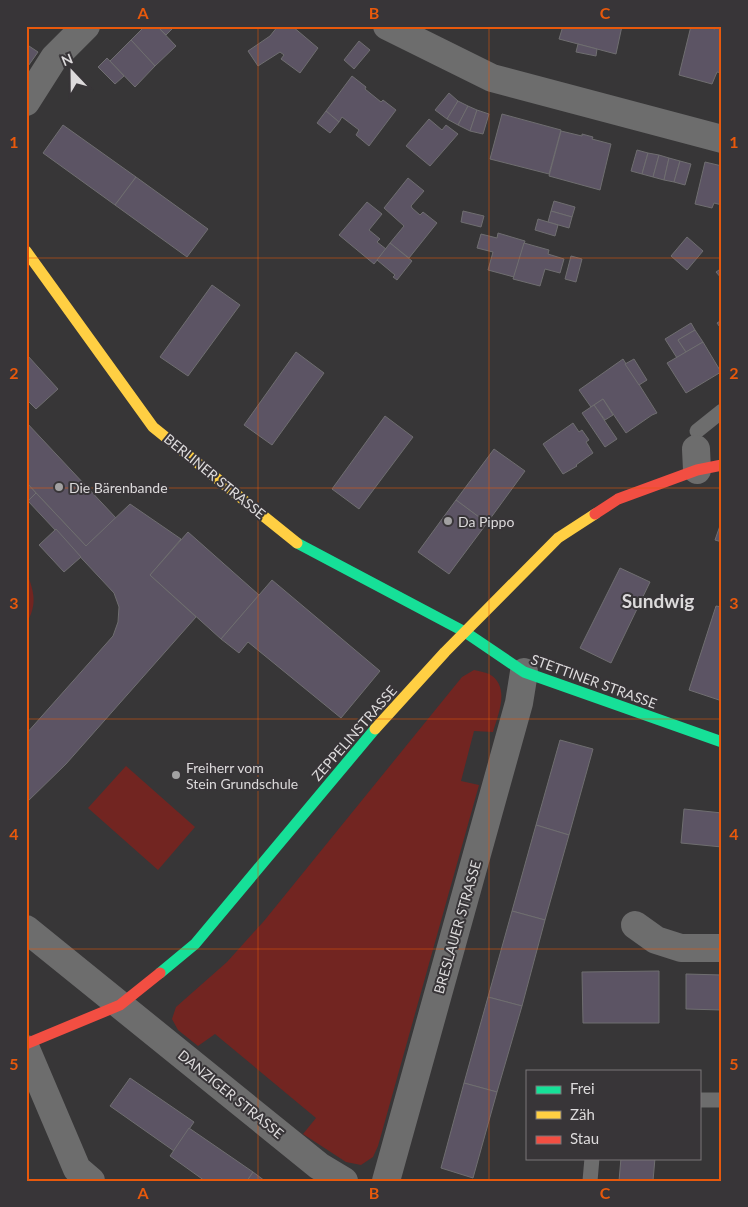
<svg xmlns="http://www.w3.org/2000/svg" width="748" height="1207" font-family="Lato,sans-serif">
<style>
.green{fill:#722521}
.building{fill:#5c5464;stroke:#6f6e70}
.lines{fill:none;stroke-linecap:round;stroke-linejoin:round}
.lane{stroke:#6d6d6d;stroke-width:15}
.street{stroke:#6d6d6d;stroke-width:28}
.fast{stroke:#16e098;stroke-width:11}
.slow{stroke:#ffcf43;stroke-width:11}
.jam{stroke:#f24e42;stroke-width:11}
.grid{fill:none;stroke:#e8590c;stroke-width:1;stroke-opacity:0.55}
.poi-dot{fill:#a2a1a2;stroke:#383538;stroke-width:2}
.labels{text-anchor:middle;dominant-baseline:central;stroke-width:4;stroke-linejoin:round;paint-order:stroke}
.street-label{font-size:14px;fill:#dcdadb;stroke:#383538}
.poi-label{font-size:14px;fill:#dcdadb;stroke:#383538;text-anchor:start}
.district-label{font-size:19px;font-weight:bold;fill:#dcdadb;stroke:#383538}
.neatline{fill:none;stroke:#e8590c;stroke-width:2}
.grid-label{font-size:16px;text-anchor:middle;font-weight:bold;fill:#e8590c}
</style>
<rect width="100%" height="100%" fill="#373637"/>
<!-- green -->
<g class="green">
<path d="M 26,571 C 34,591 38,604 26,624 Z"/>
<path d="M 474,670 C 478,671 485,672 489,674 C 511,686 498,715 493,732 L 474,731 L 461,781 L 479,785 L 378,1146 L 373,1157 L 361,1165 L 346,1162 L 303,1134 L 316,1118 L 215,1034 L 198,1046 L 178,1030 L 172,1019 L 176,1007 L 227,962 L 264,921 L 462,677 Z"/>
<polygon points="126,766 195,827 158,870 88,808"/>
</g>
<!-- building -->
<g class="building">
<polygon points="145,26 157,26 176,46 155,66 131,40"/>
<polygon points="157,26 175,26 166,35"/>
<polygon points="278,26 292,26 318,48 300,73 281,59 284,55 280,52 258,66 248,51 270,36"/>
<polygon points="563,26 622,26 616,54 559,39"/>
<polygon points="691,26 703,26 715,29 716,26 722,26 722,73 717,72 712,84 679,75"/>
<polygon points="131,40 155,66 135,87 110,61"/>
<polygon points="359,41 370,50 354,69 344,60"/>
<polygon points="26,44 38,52 26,69"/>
<polygon points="578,44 597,49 596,56 576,52"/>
<polygon points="107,58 124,76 115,84 98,67"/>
<polygon points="352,76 366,87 365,89 381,102 383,100 396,110 369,146 356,135 359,130 342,117 339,122 326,111"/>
<polygon points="449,93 458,101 447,119 435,110"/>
<polygon points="458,101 468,106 458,125 447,119"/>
<polygon points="468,106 477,110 470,131 458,125"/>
<polygon points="477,110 489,114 483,134 470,131"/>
<polygon points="326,111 339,122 330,133 317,123"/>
<polygon points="502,114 561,130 549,174 490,159"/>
<polygon points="429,119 442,130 446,125 458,134 430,166 406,146"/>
<polygon points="63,125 136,177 115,205 43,153"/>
<polygon points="561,131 582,136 582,134 593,137 592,139 611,144 600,190 549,176"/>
<polygon points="637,150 648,153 642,174 631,171"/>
<polygon points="648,153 659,155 653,177 642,174"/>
<polygon points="659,155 669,158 664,180 653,177"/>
<polygon points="669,158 680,161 674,182 664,180"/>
<polygon points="680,161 691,164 685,185 674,182"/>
<polygon points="705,162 722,166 722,205 714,203 712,208 695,204"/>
<polygon points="136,177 208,229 187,257 115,205"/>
<polygon points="408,178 424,191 411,206 412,208 420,215 423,212 437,223 409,258 390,243 404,226 384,208"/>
<polygon points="554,201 575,207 572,217 551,211"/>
<polygon points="367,202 382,214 369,230 380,239 377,242 386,249 374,264 339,235"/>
<polygon points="463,211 484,216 481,227 461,222"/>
<polygon points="551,211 572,217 569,228 548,222"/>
<polygon points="538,219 558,225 555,236 535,230"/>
<polygon points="498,233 525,241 514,277 488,270 493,252 477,248 481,234 497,238"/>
<polygon points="687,237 703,251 687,270 671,256"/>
<polygon points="390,243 412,261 397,280 393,277 395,275 377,260"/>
<polygon points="524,243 549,250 548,254 564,259 560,273 545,269 540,286 513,279"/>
<polygon points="571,256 582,259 576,282 565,279"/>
<polygon points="722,268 722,279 716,272"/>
<polygon points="212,285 240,305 188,376 160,357"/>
<polygon points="722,320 722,330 717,323"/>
<polygon points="691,323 695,330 678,340 686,352 677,358 665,339"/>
<polygon points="695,330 703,342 686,352 678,340"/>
<polygon points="703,342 721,372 686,393 667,363"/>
<polygon points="296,352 324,373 272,445 244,425"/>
<polygon points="28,356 58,389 36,409 26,399 26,358"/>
<polygon points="623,359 657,413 652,415 626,433 603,399 591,407 579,390"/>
<polygon points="634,359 647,380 639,385 625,364"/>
<polygon points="603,399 613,415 605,420 594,405"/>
<polygon points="594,405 617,439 605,447 582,413"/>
<polygon points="385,416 413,437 359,509 332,489"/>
<polygon points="26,422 116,518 86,546 26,482"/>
<polygon points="573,423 579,432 582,430 589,440 586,442 593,453 576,465 577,466 563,474 543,444"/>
<polygon points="494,449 525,471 487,523 456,500"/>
<polygon points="26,482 36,493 28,501 26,499"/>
<polygon points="36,493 86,546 130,504 181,539 150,575 196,617 66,764 26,803 26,734 113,636 118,622 119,607 114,593 28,501"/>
<polygon points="456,500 487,523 449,574 418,552"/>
<polygon points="722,520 722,542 715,540"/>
<polygon points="56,529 81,557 64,572 39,545"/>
<polygon points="188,532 259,595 221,639 150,575"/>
<polygon points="620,568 650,582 611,663 580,648"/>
<polygon points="272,580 380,671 341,718 248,642 239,653 221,639"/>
<polygon points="716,606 722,607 722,701 689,690"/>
<polygon points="560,740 593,749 569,835 536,825"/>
<polygon points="684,809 722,813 722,847 681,843"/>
<polygon points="536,825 569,835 545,920 512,911"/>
<polygon points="512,911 545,920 522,1006 488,997"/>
<polygon points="659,971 659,1023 583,1023 582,972"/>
<polygon points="686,974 722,975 722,1010 686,1009"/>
<polygon points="488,997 522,1006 497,1092 464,1083"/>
<polygon points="130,1078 194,1122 174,1151 110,1106"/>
<polygon points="464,1083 497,1092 473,1178 441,1168"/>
<polygon points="189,1128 253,1172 247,1181 205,1181 170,1156"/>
<polygon points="621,1158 655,1158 653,1181 619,1181"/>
<polygon points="253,1172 265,1181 247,1181"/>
</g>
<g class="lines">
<!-- lane -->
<g class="lane">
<polyline points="697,431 722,411"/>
<polyline points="699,1100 722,1100"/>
<polyline points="590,1181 592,1158"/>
</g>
<!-- street -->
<g class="street">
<polyline points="387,26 492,78 722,139"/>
<polyline points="26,102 54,58 86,26"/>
<polyline points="696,449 697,470"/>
<polyline points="635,925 656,940 681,948 722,948"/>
<polyline points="26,929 319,1166 344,1181"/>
<polyline points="26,1049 77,1169 91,1181"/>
<polyline points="386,1181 519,703 524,672"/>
</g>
<!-- fast -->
<g class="fast">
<polyline points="297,543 465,632 524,672 722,742"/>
<polyline points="160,973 195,944 375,729"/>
</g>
<!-- slow -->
<g class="slow">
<polyline points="26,251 153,427 297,543"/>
<polyline points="375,729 445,652 558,538 595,514"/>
</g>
<!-- jam -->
<g class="jam">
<polyline points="595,514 618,499 697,470 722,465"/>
<polyline points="26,1044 120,1005 160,973"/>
</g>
</g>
<!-- grid -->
<path class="grid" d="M 258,26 L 258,1181M 489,26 L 489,1181M 26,258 L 722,258M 26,488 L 722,488M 26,719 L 722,719M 26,949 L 722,949"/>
<!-- markers -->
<g class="poi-dot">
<circle cx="59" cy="487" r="5"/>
<circle cx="448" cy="521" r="5"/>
<circle cx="176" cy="775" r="5"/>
</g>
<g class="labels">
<!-- street labels -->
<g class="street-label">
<text transform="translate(215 476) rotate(39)">BERLINER STRASSE</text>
<text transform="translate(594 681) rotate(20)">STETTINER STRASSE</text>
<text transform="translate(354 733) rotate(-49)">ZEPPELINSTRASSE</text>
<text transform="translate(457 927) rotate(-74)">BRESLAUER STRASSE</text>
<text transform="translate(231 1094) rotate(39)">DANZIGER STRASSE</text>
</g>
<!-- poi labels -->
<g class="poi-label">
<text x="69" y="487">Die Bärenbande</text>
<text x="458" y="521">Da Pippo</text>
<text x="186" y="767">Freiherr vom<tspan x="186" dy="16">Stein Grundschule</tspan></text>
</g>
<!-- district labels -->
<g class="district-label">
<text x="658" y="600">Sundwig</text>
</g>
</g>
<!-- border -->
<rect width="748" height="1207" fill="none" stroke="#383538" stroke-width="55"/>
<!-- legend -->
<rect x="526" y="1070" width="175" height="90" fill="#383538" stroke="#7a7779"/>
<rect x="536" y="1086" width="25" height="8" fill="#16e098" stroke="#7a7779"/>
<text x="570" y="1094" font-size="15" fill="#dcdadb">Frei</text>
<rect x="536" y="1111" width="25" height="8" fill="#ffcf43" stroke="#7a7779"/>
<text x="570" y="1120" font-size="15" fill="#dcdadb">Zäh</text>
<rect x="536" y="1136" width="25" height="8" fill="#f24e42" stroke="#7a7779"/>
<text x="570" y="1144" font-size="15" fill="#dcdadb">Stau</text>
<!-- north arrow -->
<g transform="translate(72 72) rotate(338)" stroke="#383538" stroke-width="4" paint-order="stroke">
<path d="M0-4L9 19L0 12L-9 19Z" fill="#dcdadb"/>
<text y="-8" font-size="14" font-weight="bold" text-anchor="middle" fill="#dcdadb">N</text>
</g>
<rect x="28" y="28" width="692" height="1152" class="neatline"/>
<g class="grid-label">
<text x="143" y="19">A</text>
<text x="374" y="19">B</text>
<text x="605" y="19">C</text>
<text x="14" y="148">1</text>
<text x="734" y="148">1</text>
<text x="14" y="379">2</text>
<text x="734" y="379">2</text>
<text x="14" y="609">3</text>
<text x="734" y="609">3</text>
<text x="14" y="840">4</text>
<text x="734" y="840">4</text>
<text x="14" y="1070">5</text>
<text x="734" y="1070">5</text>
<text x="143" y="1199">A</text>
<text x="374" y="1199">B</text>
<text x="605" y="1199">C</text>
</g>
</svg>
